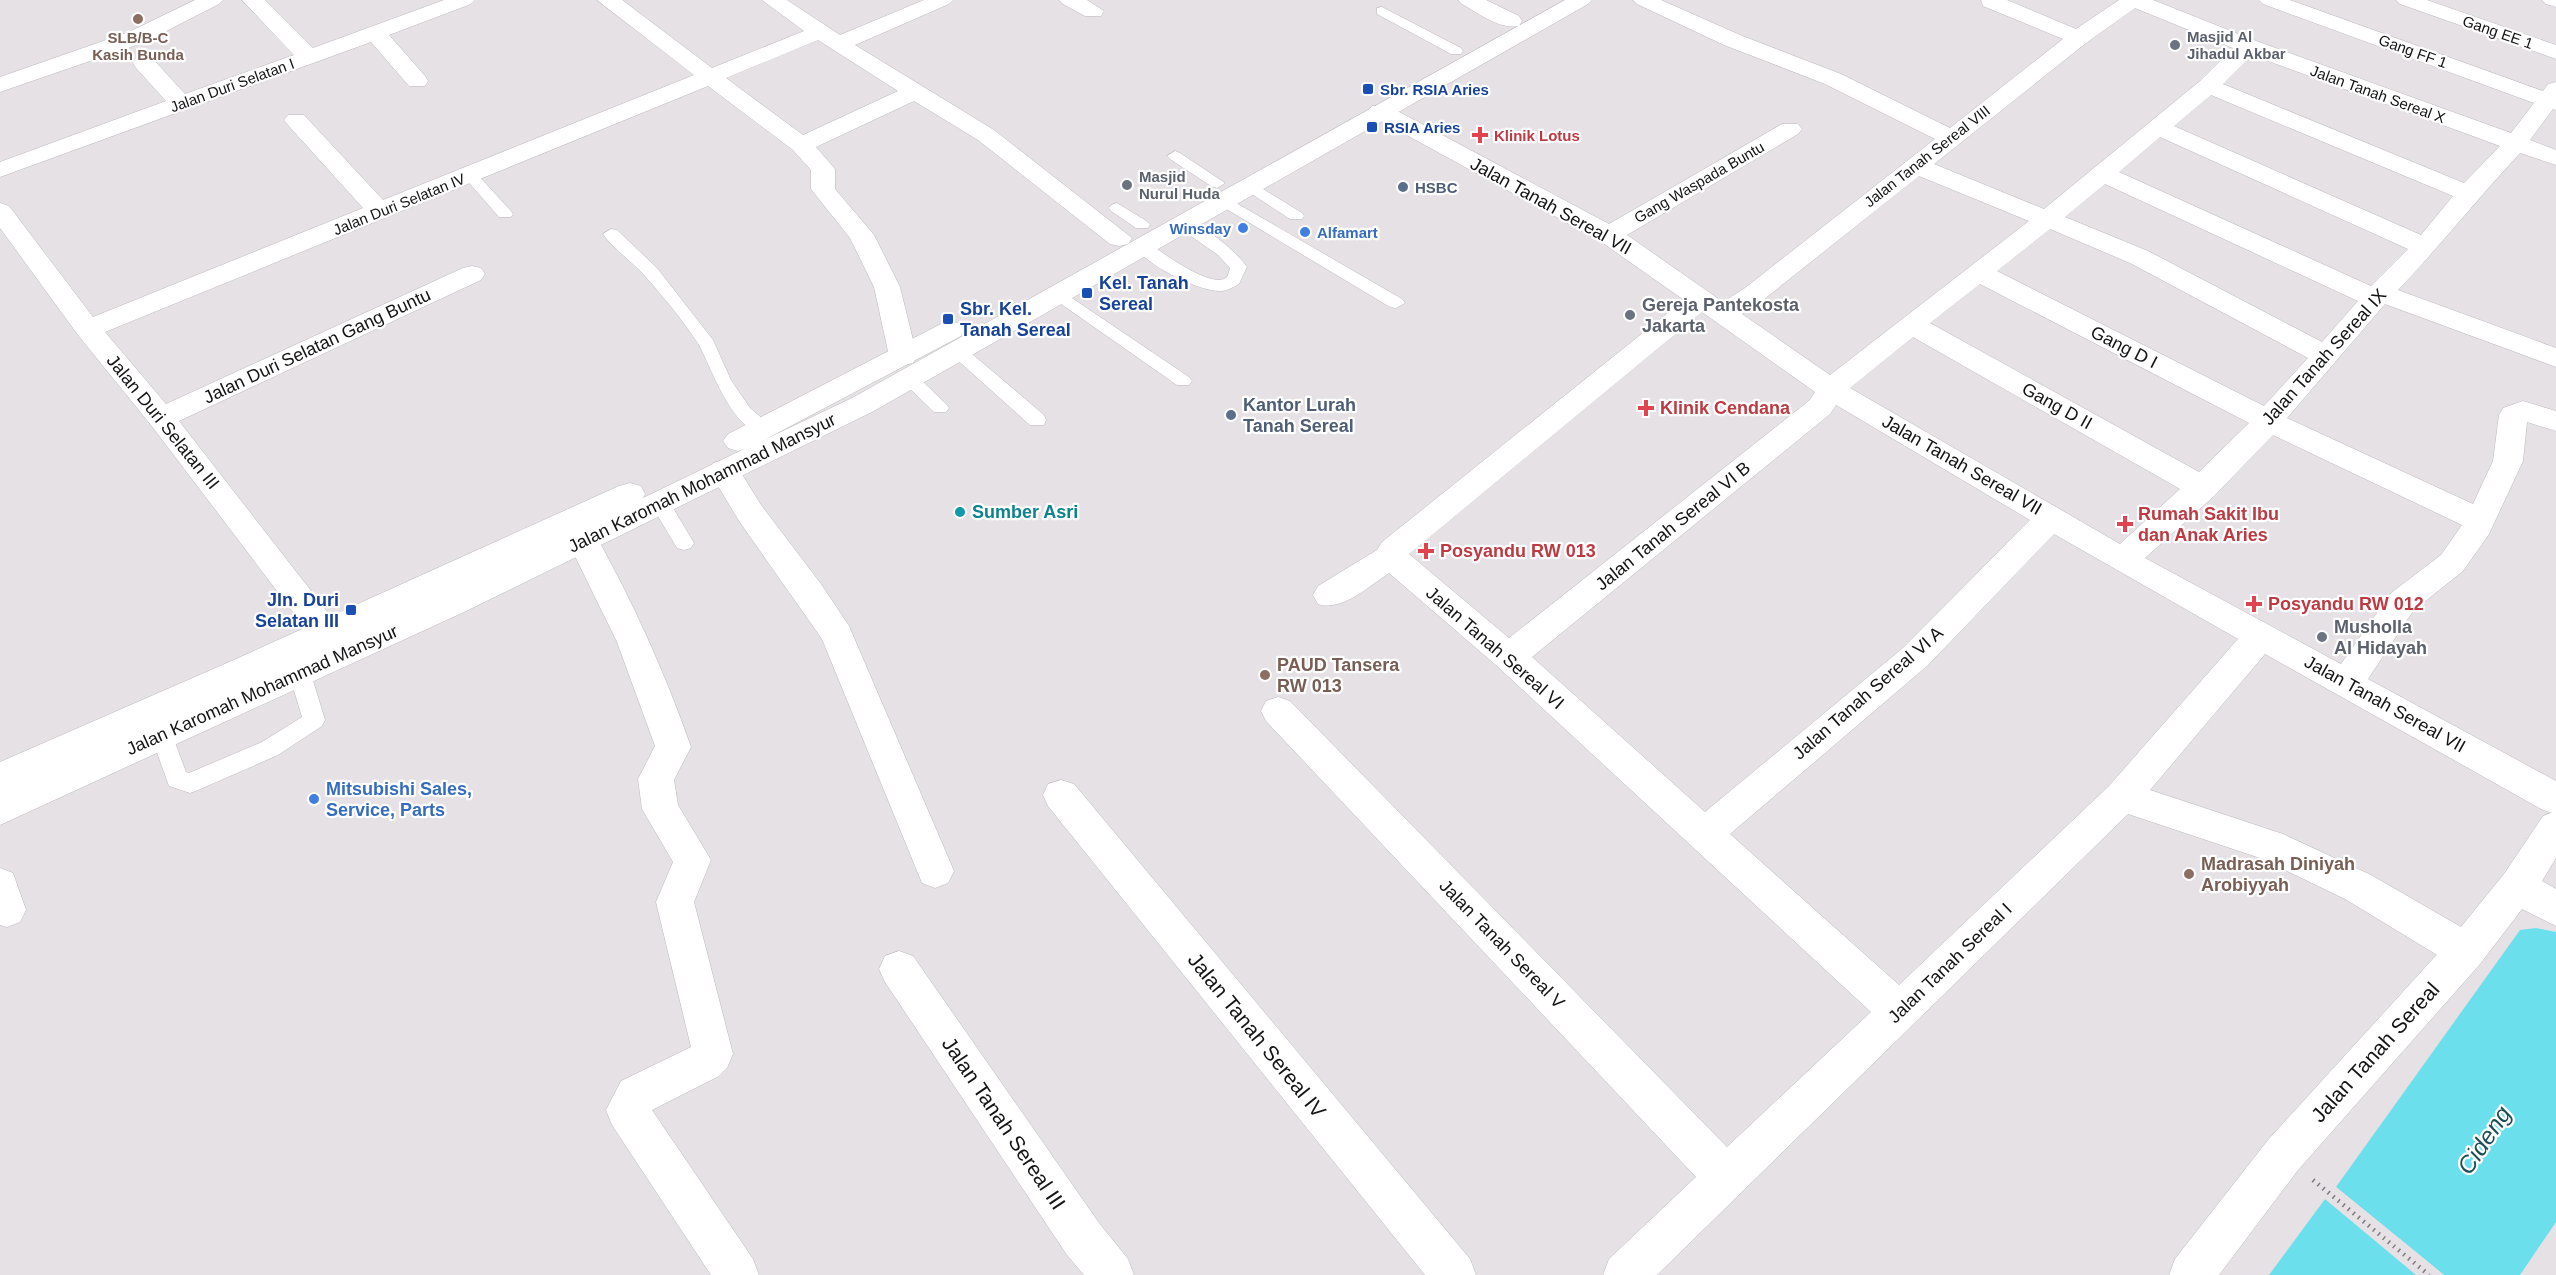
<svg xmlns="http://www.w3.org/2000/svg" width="2556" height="1275" font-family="Arial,sans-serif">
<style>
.water{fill:#6cdfec}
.pier{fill:#e5e1e5}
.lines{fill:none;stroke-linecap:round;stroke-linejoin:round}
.service-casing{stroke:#bdb9bd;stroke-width:1}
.minor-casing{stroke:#bdb9bd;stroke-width:1}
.tertiary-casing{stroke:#bdb9bd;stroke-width:1}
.secondary-casing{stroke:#bdb9bd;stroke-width:1}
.path{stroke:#7e7c7f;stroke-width:4.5;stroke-dasharray:1.5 5;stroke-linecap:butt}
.service{fill:#fff;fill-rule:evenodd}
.minor{fill:#fff;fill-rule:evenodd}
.tertiary{fill:#fff;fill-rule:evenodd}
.secondary{fill:#fff;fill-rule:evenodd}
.education-dot{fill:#8d6e63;stroke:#fff;stroke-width:2}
.worship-dot{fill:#6b7280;stroke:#fff;stroke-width:2}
.transit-dot{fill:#1a4fb4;stroke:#fff;stroke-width:2}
.health-dot{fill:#e0444e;stroke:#fff;stroke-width:2}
.service-dot{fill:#5c6f8a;stroke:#fff;stroke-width:2}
.shop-dot{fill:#3f7fe0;stroke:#fff;stroke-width:2}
.culture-dot{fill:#0f9aa8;stroke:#fff;stroke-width:2}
.labels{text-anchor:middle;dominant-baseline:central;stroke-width:4.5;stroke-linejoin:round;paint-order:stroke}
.far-street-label{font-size:15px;fill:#141315;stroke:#fff}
.far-worship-label{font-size:15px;font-weight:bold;fill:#5b616d;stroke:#fff;text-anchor:start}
.far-education-label{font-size:15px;font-weight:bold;fill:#785e54;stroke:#fff}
.far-transit-label{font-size:15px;font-weight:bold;fill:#164399;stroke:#fff;text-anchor:start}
.far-health-label{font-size:15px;font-weight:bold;fill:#be3a42;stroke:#fff;text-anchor:start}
.far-service-label{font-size:15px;font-weight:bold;fill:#4e5e75;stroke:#fff;text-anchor:start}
.far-shop-label{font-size:15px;font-weight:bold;fill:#366cbe;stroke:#fff;text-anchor:end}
.street-label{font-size:18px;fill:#141315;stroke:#fff}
.transit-label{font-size:18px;font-weight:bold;fill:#164399;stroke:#fff;text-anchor:start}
.worship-label{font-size:18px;font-weight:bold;fill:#5b616d;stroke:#fff;text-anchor:start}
.service-label{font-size:18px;font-weight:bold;fill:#4e5e75;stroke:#fff;text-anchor:start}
.health-label{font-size:18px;font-weight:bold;fill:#be3a42;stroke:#fff;text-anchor:start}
.culture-label{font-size:18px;font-weight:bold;fill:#0d838f;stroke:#fff;text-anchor:start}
.education-label{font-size:18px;font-weight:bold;fill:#785e54;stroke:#fff;text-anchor:start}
.shop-label{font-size:18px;font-weight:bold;fill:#366cbe;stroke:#fff;text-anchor:start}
.near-street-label{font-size:21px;fill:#141315;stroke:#fff}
.near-water-label{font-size:24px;font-style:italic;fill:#1c4f55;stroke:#fff}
</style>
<rect width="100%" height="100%" fill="#e5e1e5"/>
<!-- water -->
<g class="water">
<polygon points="2536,928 2556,932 2556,1222 2520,1275 2444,1275 2336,1187 2520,930"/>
<polygon points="2325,1199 2416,1275 2269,1275"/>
</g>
<!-- pier -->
<g class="pier">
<polygon points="2336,1187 2411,1248 2444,1275 2439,1275 2409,1251 2334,1189"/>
<polygon points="2327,1197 2418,1273 2419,1275 2325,1199"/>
</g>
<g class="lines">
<!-- service casing -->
<g class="service-casing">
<g id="service">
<polygon points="1382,7 1461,48 1463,51 1461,54 1451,54 1377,14 1377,8"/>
<polygon points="1175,151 1180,153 1225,183 1217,188 1211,186 1170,159 1167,156"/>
<polygon points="470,170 475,172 511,211 513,214 511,217 499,217 465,178 462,175 465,172"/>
<polygon points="1250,181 1302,213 1304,216 1302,219 1290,219 1244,189 1242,186"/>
<polygon points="1224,196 1402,299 1405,303 1396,308 1390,307 1218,204 1216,201"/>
<polygon points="1117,203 1148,222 1150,225 1148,228 1136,228 1111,211 1109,208 1111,205"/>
<path d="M 1184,219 C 1203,224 1236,251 1247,267 L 1239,284 C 1234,287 1228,290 1222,291 C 1199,292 1148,266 1135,247 L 1143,242 L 1149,243 C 1161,252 1214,291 1227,277 C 1229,274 1229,271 1230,268 L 1218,255 L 1178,227 L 1176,224 Z"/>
<path d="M 611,229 L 617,230 L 657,268 L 713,340 L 731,380 L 750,408 L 772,427 L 770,432 C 735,441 711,366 699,345 C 684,322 664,297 645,276 C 632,261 614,250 603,234 Z"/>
<polygon points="1060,290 1189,377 1192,381 1189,385 1177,385 1054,299 1052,295 1054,291"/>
<polygon points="959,346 965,348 1044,415 1046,420 1044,425 1030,425 953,356 950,352 953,348"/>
<polygon points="910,373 916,375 946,404 949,408 946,412 934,412 904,383 901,379"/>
<polygon points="660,496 667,498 694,543 691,548 684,550 677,548 650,503 653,498"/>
<polygon points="300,665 308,668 311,674 325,720 322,726 278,755 198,790 190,793 169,786 151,736 154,729 162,727 170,729 186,772 189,773 262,742 302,717 289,674 292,668"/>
</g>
</g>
<!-- minor casing -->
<g class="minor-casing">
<g id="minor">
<polygon points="195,0 223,0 219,4 145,42 0,92 0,77 129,32"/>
<polygon points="242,0 265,0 313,48 444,0 475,0 471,4 389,35 425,76 428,81 425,86 409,86 371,42 0,177 0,162 166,101 136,68 133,63 136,58 152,58 185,94 294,55"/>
<path d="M 597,0 L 622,0 L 712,68 L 804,31 L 762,0 L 787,0 L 840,35 L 924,0 L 953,0 L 949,4 L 855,45 L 994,130 L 1132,238 L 1128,244 L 1119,246 L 1110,244 L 978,140 L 914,101 L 816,147 L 835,169 L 835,189 L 874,235 L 900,287 L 917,356 L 913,363 L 903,365 L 893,363 L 889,356 L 874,287 L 850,238 L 811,189 L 811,170 L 793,150 L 708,86 L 105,332 L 166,404 L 463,268 L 472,266 L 481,268 L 485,274 L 481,280 L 179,421 L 343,632 L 339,641 L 327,645 L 315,641 L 151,425 L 78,335 L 0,228 L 0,203 L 9,206 L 93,317 L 363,208 L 288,125 L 284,120 L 288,115 L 304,115 L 383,200 L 694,75 ZM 818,40 L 898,91 L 803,135 L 726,78 Z"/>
<polygon points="1059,0 1087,0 1104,11 1101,16 1085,16 1063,4"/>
<path d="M 1458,0 L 1486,0 L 1519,16 L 1522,21 L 1519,26 C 1500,30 1478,13 1462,4 Z"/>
<path d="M 1633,0 L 1661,0 L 1740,35 L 1841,74 L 1950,128 L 2063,39 L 1983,6 L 1981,0 L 2007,0 L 2076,29 L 2119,0 L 2153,0 L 2256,41 L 2511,133 L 2534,103 L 2263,4 L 2259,0 L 2290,0 L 2543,91 L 2548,84 L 2556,82 L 2556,110 L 2553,109 L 2530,140 L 2556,150 L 2556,165 L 2520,153 C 2478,198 2440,246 2398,290 L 2556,348 L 2556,367 L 2385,304 L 2287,418 L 2473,504 L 2493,461 L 2499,415 L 2503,408 L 2523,401 L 2556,411 L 2556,431 L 2527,422 L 2523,461 L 2489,534 L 2463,571 L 2413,611 L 2368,679 L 2556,781 L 2556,814 L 2543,810 L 2265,654 L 2150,790 L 2283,834 L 2371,875 L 2480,938 L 2485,951 L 2480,964 L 2466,969 L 2452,964 L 2345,899 L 2260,858 L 2128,814 L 1657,1275 L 1603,1275 L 1609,1259 L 1696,1177 L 1266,721 L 1261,711 L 1266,701 L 1278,697 L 1290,701 L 1727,1147 L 1871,1012 L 1497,666 L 1389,573 C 1369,586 1342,612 1318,604 L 1313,595 L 1318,586 L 1377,550 L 1382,542 L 1684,300 L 1600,241 L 1372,116 L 1368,111 L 1372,106 L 1388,106 L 1609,224 L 1782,124 L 1798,124 L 1802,129 L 1798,134 L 1627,235 L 1723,302 L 1745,288 L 1935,139 L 1825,84 L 1724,45 L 1637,4 ZM 2135,8 L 2233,48 L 2200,81 L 2044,209 L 1934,164 L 2086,43 ZM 2252,55 L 2500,146 L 2464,183 L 2223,84 ZM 2211,95 L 2453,196 L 2421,235 L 2174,126 ZM 2160,137 L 2408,249 L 2371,286 L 2119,172 ZM 1919,176 L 2029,221 L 1830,375 L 1742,314 L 1763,300 ZM 2105,184 L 2358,301 L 2322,342 L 2148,251 L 2065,217 ZM 2050,229 L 2130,263 L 2308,358 L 2264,406 L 1997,271 ZM 1980,284 L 2249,423 L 2199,472 L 1930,323 ZM 1702,312 L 1815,392 L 1810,400 L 1509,638 L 1409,554 ZM 1913,337 L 2180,489 L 2120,544 L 1850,388 ZM 1836,405 L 2030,520 L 1903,648 L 1705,812 L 1532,657 L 1830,414 ZM 2273,435 L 2462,525 L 2441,555 L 2391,593 L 2341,664 L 2145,558 L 2214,496 ZM 2054,534 L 2238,639 L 2109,786 L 1899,985 L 1730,834 L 1927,666 Z"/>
<polygon points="2396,0 2427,0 2556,45 2556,59 2400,4"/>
<polygon points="2542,0 2556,0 2556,7 2546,4"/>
<polygon points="724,460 735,463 761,505 821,584 849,626 954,871 948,883 935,888 922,883 822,639 739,521 709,471 713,463"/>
<path d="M 584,530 L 595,534 C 633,602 665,673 691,747 L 674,780 L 678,805 L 711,860 L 694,902 L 733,1054 L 727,1068 L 719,1076 L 652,1110 L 753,1259 L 759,1275 L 711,1275 L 612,1125 L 606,1110 L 621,1081 L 691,1047 L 656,902 L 673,862 L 642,809 L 638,779 L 655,746 L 617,642 L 568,542 L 573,534 Z"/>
<polygon points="1061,780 1074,784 1470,1259 1476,1275 1425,1275 1048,806 1043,795 1048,784"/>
<polygon points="0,868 13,873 26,910 20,922 7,927 0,925"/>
<polygon points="899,951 913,956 1099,1223 1128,1259 1134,1275 1084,1275 1067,1255 885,982 879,969 885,956"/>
</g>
</g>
<!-- tertiary casing -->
<g class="tertiary-casing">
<polygon id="tertiary" points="2556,811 2556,858 2542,881 2556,889 2556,926 2522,909 2480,964 2298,1170 2219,1275 2169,1275 2175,1259 2268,1140 2452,938 2504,874 2543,816"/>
</g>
<!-- secondary casing -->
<g class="secondary-casing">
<polygon id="secondary" points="1565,0 1592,0 1588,4 872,412 464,612 0,825 0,762 227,663 619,486 630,483 641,486 645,494 643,498 744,449 738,451 728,448 723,441 728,434 941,324 951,321 961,324 965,330 961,336 764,440 852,398"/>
</g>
<!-- path -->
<polyline class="path" points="2313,1180 2429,1275"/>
<!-- service -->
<use href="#service" class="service"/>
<!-- minor -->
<use href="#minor" class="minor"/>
<!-- tertiary -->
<use href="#tertiary" class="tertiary"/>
<!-- secondary -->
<use href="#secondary" class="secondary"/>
</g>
<!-- markers -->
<g class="education-dot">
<circle cx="138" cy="19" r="6"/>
<circle cx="1265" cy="675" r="6"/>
<circle cx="2189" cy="874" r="6"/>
</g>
<g class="worship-dot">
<circle cx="2175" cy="45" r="6"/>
<circle cx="1127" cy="185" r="6"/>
<circle cx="1630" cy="315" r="6"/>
<circle cx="2322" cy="637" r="6"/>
</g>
<g class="transit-dot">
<rect x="1362" y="83" width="12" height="12" rx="3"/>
<rect x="1366" y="121" width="12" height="12" rx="3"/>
<rect x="1081" y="287" width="12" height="12" rx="3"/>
<rect x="942" y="313" width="12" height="12" rx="3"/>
<rect x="345" y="604" width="12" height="12" rx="3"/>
</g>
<g class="health-dot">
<path d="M1477 126h6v6h6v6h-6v6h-6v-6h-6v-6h6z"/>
<path d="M1643 399h6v6h6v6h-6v6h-6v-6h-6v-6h6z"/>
<path d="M2122 515h6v6h6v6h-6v6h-6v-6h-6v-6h6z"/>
<path d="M1423 542h6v6h6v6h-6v6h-6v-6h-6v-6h6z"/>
<path d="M2251 595h6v6h6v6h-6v6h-6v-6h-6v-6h6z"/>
</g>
<g class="service-dot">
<circle cx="1403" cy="187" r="6"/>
<circle cx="1231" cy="415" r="6"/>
</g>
<g class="shop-dot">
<circle cx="1243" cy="228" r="6"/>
<circle cx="1305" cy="232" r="6"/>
<circle cx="314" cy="799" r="6"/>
</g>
<circle class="culture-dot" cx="960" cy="512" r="6"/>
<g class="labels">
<!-- far-street labels -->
<g class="far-street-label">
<text transform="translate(2498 32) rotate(19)">Gang EE 1</text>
<text transform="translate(2413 51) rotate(20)">Gang FF 1</text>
<text transform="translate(232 85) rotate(-20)">Jalan Duri Selatan I</text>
<text transform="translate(2378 94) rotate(20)">Jalan Tanah Sereal X</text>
<text transform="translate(1927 156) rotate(-38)">Jalan Tanah Sereal VIII</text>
<text transform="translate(1699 182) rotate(-30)">Gang Waspada Buntu</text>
<text transform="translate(399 204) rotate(-22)">Jalan Duri Selatan IV</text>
</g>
<!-- far-worship labels -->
<g class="far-worship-label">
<text x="2187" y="36">Masjid Al<tspan x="2187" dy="17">Jihadul Akbar</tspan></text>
<text x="1139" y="176">Masjid<tspan x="1139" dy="17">Nurul Huda</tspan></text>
</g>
<!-- far-education labels -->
<g class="far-education-label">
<text x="138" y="37">SLB/B-C<tspan x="138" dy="17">Kasih Bunda</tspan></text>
</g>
<!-- far-transit labels -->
<g class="far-transit-label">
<text x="1380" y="89">Sbr. RSIA Aries</text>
<text x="1384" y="127">RSIA Aries</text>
</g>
<!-- far-health labels -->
<g class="far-health-label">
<text x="1494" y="135">Klinik Lotus</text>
</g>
<!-- far-service labels -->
<g class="far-service-label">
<text x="1415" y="187">HSBC</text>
</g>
<!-- far-shop labels -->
<g class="far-shop-label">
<text x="1231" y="228">Winsday</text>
<text x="1317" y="232" text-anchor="start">Alfamart</text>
</g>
<!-- street labels -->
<g class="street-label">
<text transform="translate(1551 206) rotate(29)">Jalan Tanah Sereal VII</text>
<text transform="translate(317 346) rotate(-25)">Jalan Duri Selatan Gang Buntu</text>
<text transform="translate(2124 347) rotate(27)">Gang D I</text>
<text transform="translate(2324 357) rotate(-48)">Jalan Tanah Sereal IX</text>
<text transform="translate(2057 406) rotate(29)">Gang D II</text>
<text transform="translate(163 422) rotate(51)">Jalan Duri Selatan III</text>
<text transform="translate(1962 465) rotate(30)">Jalan Tanah Sereal VII</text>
<text transform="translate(702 483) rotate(-26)">Jalan Karomah Mohammad Mansyur</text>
<text transform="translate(1673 526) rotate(-39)">Jalan Tanah Sereal VI B</text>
<text transform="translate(1495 648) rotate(41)">Jalan Tanah Sereal VI</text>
<text transform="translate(262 690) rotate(-24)">Jalan Karomah Mohammad Mansyur</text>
<text transform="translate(1868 693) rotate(-41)">Jalan Tanah Sereal VI A</text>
<text transform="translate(2385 704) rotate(29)">Jalan Tanah Sereal VII</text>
<text transform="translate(1502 944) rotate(46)">Jalan Tanah Sereal V</text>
<text transform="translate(1950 963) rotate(-44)">Jalan Tanah Sereal I</text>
</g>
<!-- transit labels -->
<g class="transit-label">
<text x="1099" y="283">Kel. Tanah<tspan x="1099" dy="21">Sereal</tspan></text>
<text x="960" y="309">Sbr. Kel.<tspan x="960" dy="21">Tanah Sereal</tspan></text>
<text x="339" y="600" text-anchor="end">Jln. Duri<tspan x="339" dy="21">Selatan III</tspan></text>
</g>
<!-- worship labels -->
<g class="worship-label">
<text x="1642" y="305">Gereja Pantekosta<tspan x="1642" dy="21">Jakarta</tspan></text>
<text x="2334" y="627">Musholla<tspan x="2334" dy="21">Al Hidayah</tspan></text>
</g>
<!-- service labels -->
<g class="service-label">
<text x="1243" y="405">Kantor Lurah<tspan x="1243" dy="21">Tanah Sereal</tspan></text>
</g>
<!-- health labels -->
<g class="health-label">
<text x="1660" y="408">Klinik Cendana</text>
<text x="2138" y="514">Rumah Sakit Ibu<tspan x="2138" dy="21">dan Anak Aries</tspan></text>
<text x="1440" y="551">Posyandu RW 013</text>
<text x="2268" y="604">Posyandu RW 012</text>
</g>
<!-- culture labels -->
<g class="culture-label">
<text x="972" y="512">Sumber Asri</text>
</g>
<!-- education labels -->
<g class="education-label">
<text x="1277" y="665">PAUD Tansera<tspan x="1277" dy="21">RW 013</tspan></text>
<text x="2201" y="864">Madrasah Diniyah<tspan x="2201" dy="21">Arobiyyah</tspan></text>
</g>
<!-- shop labels -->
<g class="shop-label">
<text x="326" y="789">Mitsubishi Sales,<tspan x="326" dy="21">Service, Parts</tspan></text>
</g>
<!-- near-street labels -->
<g class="near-street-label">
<text transform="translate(1257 1035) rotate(51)">Jalan Tanah Sereal IV</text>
<text transform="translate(2375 1052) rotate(-48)">Jalan Tanah Sereal</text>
<text transform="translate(1004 1123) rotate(56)">Jalan Tanah Sereal III</text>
</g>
<!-- near-water labels -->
<g class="near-water-label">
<text transform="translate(2484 1140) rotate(-56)">Cideng</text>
</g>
</g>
</svg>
